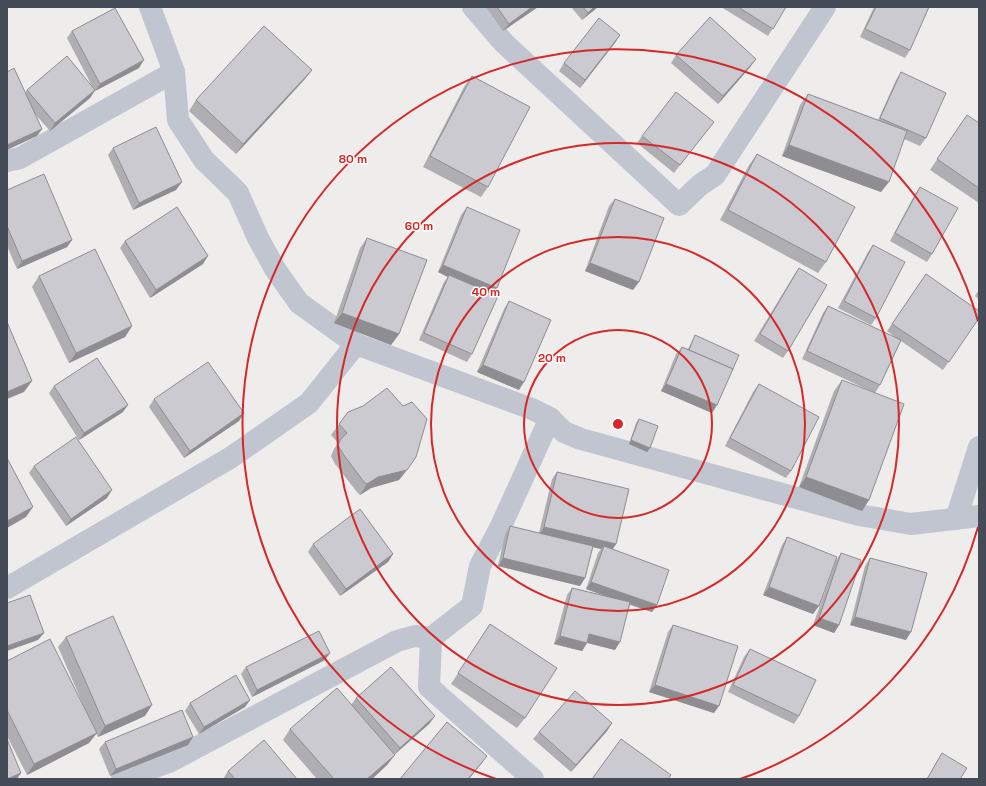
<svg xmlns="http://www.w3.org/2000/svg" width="986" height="786" font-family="'Space Grotesk',sans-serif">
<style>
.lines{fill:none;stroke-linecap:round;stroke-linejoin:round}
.minor{stroke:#c0c5d0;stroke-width:22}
.wall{fill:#aeaeb3}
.shaded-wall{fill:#8d8d92}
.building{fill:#cacad0;stroke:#8d8d92}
.ring{fill:none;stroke:#d62828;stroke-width:2}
.centre{fill:#d62828;stroke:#fff;stroke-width:2}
.ring-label{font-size:12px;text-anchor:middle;font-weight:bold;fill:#d62828;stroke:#fff;stroke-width:3;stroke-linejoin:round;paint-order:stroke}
</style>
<rect width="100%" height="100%" fill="#efecec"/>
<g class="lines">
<!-- minor -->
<g class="minor">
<polyline points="150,7 174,72 178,120 204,160 238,193 258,238 275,269 299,303 356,344 532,409 550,418 564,432 581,439 859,515 911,524 979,516"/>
<polyline points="473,7 504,43 679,205 700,185 715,175 825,7"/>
<polyline points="7,161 20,158 174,72"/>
<polyline points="956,519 979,447"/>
<polyline points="7,588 230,458 309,403 356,344"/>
<polyline points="431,638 472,606 480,566 501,526 550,418"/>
<polyline points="122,779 169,762 397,641 415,636 431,638 429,687 533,779"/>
</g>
</g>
<!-- wall -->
<g class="wall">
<polygon points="486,7 538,7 503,31"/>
<polygon points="571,7 598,7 582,20"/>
<polygon points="721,7 786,7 768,36"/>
<polygon points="874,7 929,7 910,50 905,58 860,37"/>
<polygon points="72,31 139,68 95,91 90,98 50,131 35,114 42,129 37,136 25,93 27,90 93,88 67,38"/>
<polygon points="620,35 580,88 559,71 564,63"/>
<polygon points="676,55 751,66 718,104 671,63"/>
<polygon points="312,70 304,80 236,154 189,111 196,100"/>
<polygon points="901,72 926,138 920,146 904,139 881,192 782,156 800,105 808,94 878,120 896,80"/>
<polygon points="472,76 488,187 481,197 423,167 464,87"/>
<polygon points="967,115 979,123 979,203 930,170"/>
<polygon points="708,129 674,173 637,143 642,136"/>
<polygon points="113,148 176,190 133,210 108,155"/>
<polygon points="757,154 826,262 818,273 720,220 749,165"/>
<polygon points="920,187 932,254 927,262 890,241 915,194"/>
<polygon points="7,190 72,240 67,247 17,269 7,246"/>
<polygon points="615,199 633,290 585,271 609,206"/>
<polygon points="467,207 492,294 472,354 467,362 419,340 444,282 448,277 438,272 461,215"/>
<polygon points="367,238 399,334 391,345 334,323 360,248"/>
<polygon points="125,241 203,264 150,298 120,248"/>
<polygon points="873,245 876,318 871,325 838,308 868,252"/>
<polygon points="799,268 788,351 783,358 754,341 794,275"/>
<polygon points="926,274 979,318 943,370 901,341 880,385 875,393 802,359 823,313 828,306 899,340 887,331"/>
<polygon points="39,276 132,326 125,337 69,363 32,287"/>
<polygon points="979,290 979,299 975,296"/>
<polygon points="509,301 519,390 477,372 504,309"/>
<polygon points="695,335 717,405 712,413 661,391 676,354 682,347 688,349"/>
<polygon points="842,380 869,500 862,511 799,487 834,391"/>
<polygon points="759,384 791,471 786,478 725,446 753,392"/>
<polygon points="54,386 123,412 79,440 49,393"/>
<polygon points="154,399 244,413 239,421 184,458 149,407"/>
<polygon points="348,412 416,457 399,480 371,488 360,495 357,492 335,464 331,456 334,449 338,443 331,435"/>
<polygon points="639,419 650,448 647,452 629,444 636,423"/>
<polygon points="34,466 107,498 66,526 29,473"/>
<polygon points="557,472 616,544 612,549 657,605 652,612 630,605 615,650 587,643 582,651 554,644 567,595 572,588 604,596 586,589 598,553 601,549 593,547 585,578 580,586 498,566 505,534 510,526 539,533 552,479"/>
<polygon points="787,537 836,561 841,553 839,625 834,633 813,625 836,561 813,614 763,595 782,545"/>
<polygon points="313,544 393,554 388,562 340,596 308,552"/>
<polygon points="870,558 906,640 850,625 865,566"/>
<polygon points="490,624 525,718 517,728 451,684"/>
<polygon points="673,625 714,713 649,692 668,632"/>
<polygon points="66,637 145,716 98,737 96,733 89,743 27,775 7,736 7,661 89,718 58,647"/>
<polygon points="750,649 799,716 794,724 728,692 744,657"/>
<polygon points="325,660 252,697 241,674 246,667"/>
<polygon points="356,698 435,716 429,724 394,755 387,765 372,779 317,779 283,740 290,729 351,705"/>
<polygon points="250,700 245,707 199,734 185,711 190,703"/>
<polygon points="612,723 607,731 571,772 533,739 539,732"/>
<polygon points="193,737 188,745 110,776 99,749 105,742"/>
<polygon points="942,753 960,779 927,779 937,761"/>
<polygon points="228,771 297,779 223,779"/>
</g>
<!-- shaded-wall -->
<g class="shaded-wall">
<polygon points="532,7 538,7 503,31 509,24"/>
<polygon points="594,7 598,7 582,20 588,13"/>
<polygon points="620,35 615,43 580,88 585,80"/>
<polygon points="756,59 751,66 718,104 723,96"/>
<polygon points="144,60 139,68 95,91 100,84"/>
<polygon points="312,70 304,80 236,154 243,144"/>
<polygon points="95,90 90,98 50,131 55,123"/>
<polygon points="42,129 37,136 7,150 7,145"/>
<polygon points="789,145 889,182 881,192 782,156"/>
<polygon points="182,182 176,190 133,210 139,203"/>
<polygon points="72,240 67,247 17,269 22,261"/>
<polygon points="208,256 203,264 150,298 156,290"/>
<polygon points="590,263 639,282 633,290 585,271"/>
<polygon points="443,265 497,288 491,295 449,275 448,277 438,272"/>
<polygon points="342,313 399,334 391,345 334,323"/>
<polygon points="132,326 125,337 69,363 76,353"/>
<polygon points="483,365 524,382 519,390 477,372"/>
<polygon points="32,381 24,392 7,399 7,392"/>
<polygon points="666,384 717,405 712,413 661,391"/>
<polygon points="128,405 123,412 79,440 84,433"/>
<polygon points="244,413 239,421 184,458 190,451"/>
<polygon points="631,440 650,448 647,452 629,444"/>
<polygon points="407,470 399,480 371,488 360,495 367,484 378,477"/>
<polygon points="806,477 869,500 862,511 799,487"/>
<polygon points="112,490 107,498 66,526 71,519"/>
<polygon points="33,507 26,517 7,528 7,521"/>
<polygon points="544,527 616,544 611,552 604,546 601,549 539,535"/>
<polygon points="393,554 388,562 340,596 346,589"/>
<polygon points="503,558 585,578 580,586 498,566"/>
<polygon points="591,582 657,605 652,612 586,589"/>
<polygon points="769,587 819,606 813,614 763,595"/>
<polygon points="855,617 911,632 906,640 850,625"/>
<polygon points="819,618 839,625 834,633 813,625"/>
<polygon points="44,633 38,640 7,651 7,646"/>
<polygon points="589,634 620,642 615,650 584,642"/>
<polygon points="560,636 587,643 582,651 554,644"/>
<polygon points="330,653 325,660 252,697 257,690"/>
<polygon points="655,685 719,706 714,713 649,692"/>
<polygon points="250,700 245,707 199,734 204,727"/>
<polygon points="152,705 145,716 98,737 105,726"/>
<polygon points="435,716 429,724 394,755 400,748"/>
<polygon points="612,723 607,731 571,772 576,765"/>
<polygon points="97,733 89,743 27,775 34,764"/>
<polygon points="193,737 188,745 110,776 116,769"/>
<polygon points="395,755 387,765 372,779 367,779"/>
<polygon points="487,756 482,763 469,779 468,779"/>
<polygon points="21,773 17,779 7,779"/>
</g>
<!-- building -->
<g class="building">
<polygon points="497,7 532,7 509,24"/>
<polygon points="583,7 594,7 588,13"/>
<polygon points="738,7 786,7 773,29"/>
<polygon points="876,7 929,7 910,50 865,29"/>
<polygon points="115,8 144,60 100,84 72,31"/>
<polygon points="710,17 756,59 723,96 676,55"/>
<polygon points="599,18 620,35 585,80 564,63"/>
<polygon points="264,26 312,70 243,144 196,100"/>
<polygon points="67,56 95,90 55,123 27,90"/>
<polygon points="14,68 42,129 7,145 7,72"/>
<polygon points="901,72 946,93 926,138 880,118"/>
<polygon points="472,76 530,107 488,187 430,156"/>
<polygon points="676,92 714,122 680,165 642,136"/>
<polygon points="808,94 907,131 889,182 789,145"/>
<polygon points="967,115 979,123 979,188 937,159"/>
<polygon points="156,127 182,182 139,203 113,148"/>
<polygon points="757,154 855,207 826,262 728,210"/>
<polygon points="44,174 72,240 22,261 7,226 7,190"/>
<polygon points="920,187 958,208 932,254 895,233"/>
<polygon points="615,199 664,218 639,282 590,263"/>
<polygon points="177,207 208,256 156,290 125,241"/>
<polygon points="467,207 520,230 497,288 443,265"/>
<polygon points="367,238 427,260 399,334 342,313"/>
<polygon points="873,245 905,262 876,318 844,301"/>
<polygon points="95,249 132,326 76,353 39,276"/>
<polygon points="799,268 827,285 788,351 760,334"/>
<polygon points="926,274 979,311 979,318 949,362 892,324"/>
<polygon points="449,275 498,296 472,354 424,333"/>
<polygon points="509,301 551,320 524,382 483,365"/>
<polygon points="828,306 901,340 880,385 807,351"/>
<polygon points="7,322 32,381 7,392"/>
<polygon points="695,335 739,355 732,371 733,369 689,350"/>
<polygon points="682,347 733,369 717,405 666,384"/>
<polygon points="97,358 128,405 84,433 54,386"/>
<polygon points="208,362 244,413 190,451 154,399"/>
<polygon points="842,380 904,404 869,500 806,477"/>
<polygon points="759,384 819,417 791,471 730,438"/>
<polygon points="387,388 403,406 412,402 427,419 416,457 407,470 378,477 367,484 364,482 343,454 338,445 341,439 347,433 339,424 348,412 363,406"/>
<polygon points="639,419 658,426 650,448 631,440"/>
<polygon points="76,437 112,490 71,519 34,466"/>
<polygon points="7,458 33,507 7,521"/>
<polygon points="557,472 629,489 616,544 544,527"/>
<polygon points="360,509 393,554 346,589 313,544"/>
<polygon points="510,526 593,546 585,578 503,558"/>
<polygon points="787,537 837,557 819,606 769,587"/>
<polygon points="604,546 669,570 657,605 591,582"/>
<polygon points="841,553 861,560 839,625 819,618"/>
<polygon points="870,558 927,573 911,632 855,617"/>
<polygon points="572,588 630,602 620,642 589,634 587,643 560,636"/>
<polygon points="30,595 44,633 7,646 7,603"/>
<polygon points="113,616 152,705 105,726 66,637"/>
<polygon points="490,624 557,668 525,718 458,673"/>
<polygon points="673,625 738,646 719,706 655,685"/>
<polygon points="319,631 330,653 257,690 246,667"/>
<polygon points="50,639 97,733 34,764 7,710 7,661"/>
<polygon points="750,649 816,680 799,716 733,685"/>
<polygon points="391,667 435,716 400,748 356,698"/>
<polygon points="236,675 250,700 204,727 190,703"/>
<polygon points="337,688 395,755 367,779 334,779 290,729"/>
<polygon points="575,691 612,723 576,765 539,732"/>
<polygon points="182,710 193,737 116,769 105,742"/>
<polygon points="447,722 487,756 468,779 400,779"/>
<polygon points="7,739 21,773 7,779"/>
<polygon points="621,739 671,775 668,779 592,779"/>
<polygon points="264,740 297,779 235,779 228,771"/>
<polygon points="942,753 967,768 960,779 927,779"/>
</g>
<!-- distance rings -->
<g class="ring">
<circle cx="618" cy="424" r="94"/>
<circle cx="618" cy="424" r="187"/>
<circle cx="618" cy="424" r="281"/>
<path d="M978 527A375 375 0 0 1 740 779M496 779A375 375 0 1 1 978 321"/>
</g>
<circle cx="618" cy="424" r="6" class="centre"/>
<g class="ring-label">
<text x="353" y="163">80 m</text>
<text x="419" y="230">60 m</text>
<text x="486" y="296">40 m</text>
<text x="552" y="362">20 m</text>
</g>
<!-- border -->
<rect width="986" height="786" fill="none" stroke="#464c57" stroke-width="16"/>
</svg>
